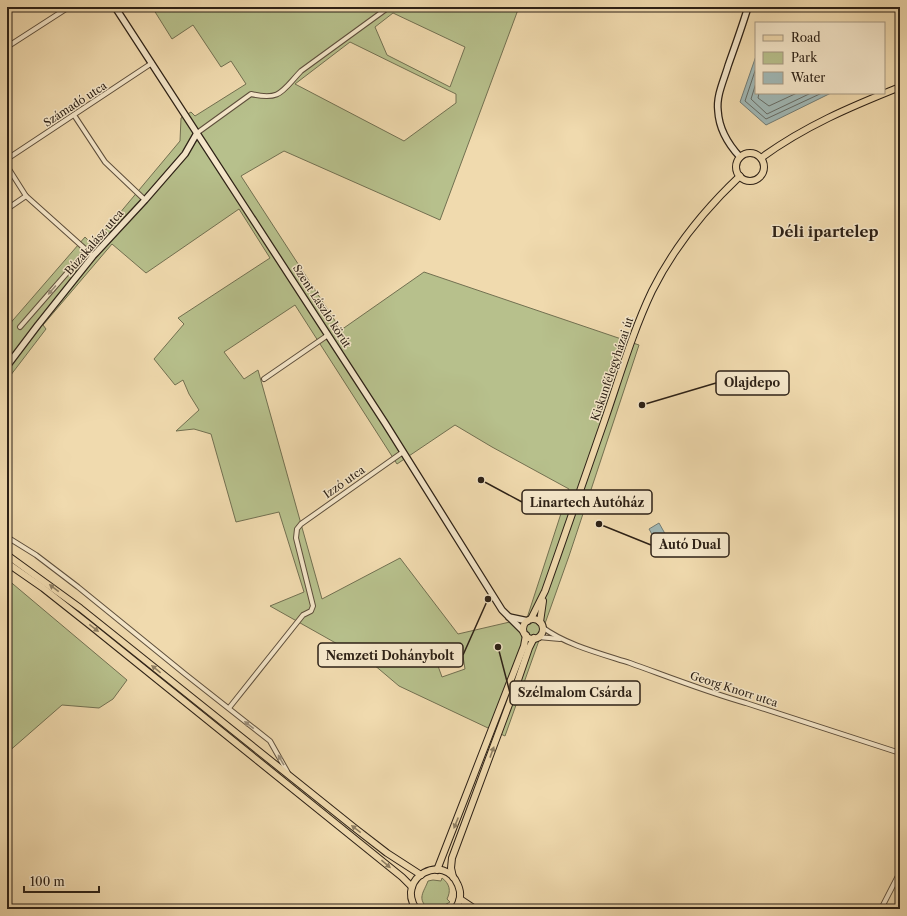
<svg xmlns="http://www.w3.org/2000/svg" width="907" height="916" font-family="'Libre Caslon Text',serif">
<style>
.green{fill:#b7c08c;stroke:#727051;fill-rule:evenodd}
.water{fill:#a0b8b6;stroke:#727c76}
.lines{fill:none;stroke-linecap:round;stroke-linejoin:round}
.shore{stroke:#666c66;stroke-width:1}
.street-casing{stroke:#5e4f3c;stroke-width:6}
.secondary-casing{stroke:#2d2116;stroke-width:8}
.primary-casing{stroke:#2d2116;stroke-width:8}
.street{stroke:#f5e7ca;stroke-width:4}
.secondary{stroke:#f5e7ca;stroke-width:5.5}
.primary{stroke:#f0daae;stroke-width:6}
.oneway{fill:#9b8e79}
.oneway2{fill:#8e7e62}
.labels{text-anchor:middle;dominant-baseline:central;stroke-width:3;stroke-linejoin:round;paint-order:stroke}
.street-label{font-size:11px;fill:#2d2116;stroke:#f5e7ca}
.district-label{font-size:15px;font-weight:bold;fill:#2d2116;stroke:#f5e7ca}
.leader{fill:none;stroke:#2d2116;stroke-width:1.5}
.callout-dot{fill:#2d2116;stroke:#f5e7ca;stroke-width:1.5}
.callout{fill:#f5e7ca;stroke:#2d2116;stroke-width:1.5}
.callout-label{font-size:12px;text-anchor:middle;font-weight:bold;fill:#2d2116}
</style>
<rect width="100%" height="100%" fill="#f0daae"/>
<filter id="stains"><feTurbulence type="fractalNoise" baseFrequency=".005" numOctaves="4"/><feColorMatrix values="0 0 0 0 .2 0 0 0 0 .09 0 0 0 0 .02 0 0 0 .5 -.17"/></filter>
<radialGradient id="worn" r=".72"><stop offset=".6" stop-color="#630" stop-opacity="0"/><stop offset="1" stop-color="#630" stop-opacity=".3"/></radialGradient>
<!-- green -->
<g class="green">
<path d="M 152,7 L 519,7 L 440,220 L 284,151 L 241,176 L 341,330 L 424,272 L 639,345 L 569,556 L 505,736 L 399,686 L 373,664 L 270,606 L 304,592 L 279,512 L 236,522 L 211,434 L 194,429 L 176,431 L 199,410 L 189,394 L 183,380 L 175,385 L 154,359 L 184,324 L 178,318 L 270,258 L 239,209 L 146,273 L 112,244 L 43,325 L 46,329 L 7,380 L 7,327 L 85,237 L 93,245 L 180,141 L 181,118 L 191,112 L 195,116 L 246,84 L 231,61 L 221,67 L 193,25 L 172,39 ZM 393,13 L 465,47 L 450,87 L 387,55 L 375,27 ZM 350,42 L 456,94 L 456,103 L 404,141 L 295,84 ZM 295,305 L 397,464 L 455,425 L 492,447 L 569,489 L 527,618 L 458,634 L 400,558 L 322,599 L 258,370 L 244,379 L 224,352 ZM 462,650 L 465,669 L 442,677 L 434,655 Z"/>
<polygon points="7,579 127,680 113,699 99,708 62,705 7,753 7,590 11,587 7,583"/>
<path d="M 442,878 C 450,884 451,891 447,899 L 450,902 L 441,907 L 431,905 L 429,909 C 416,899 424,892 428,881 L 433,880 L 441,881 Z"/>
</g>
<!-- water -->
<g class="water">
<polygon points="756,56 756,93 831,93 766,125 740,102"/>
<polygon points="659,523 668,539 658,545 649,529"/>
</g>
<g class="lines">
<!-- shore -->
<g class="shore">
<polyline points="756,68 745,101 766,119 822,93"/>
<polyline points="756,83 751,99 767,114 811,93"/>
<polyline points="759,93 758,98 769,106 797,93"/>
</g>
<!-- street casing -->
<g class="street-casing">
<g id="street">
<polyline points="7,47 69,7"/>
<polyline points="74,115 105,162 145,200"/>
<path d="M 197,133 L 251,94 C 281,101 282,91 301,71 L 389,7"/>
<polyline points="7,159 152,63"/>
<polyline points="7,166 26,196 93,256"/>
<polyline points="7,209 26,196"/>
<polyline points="20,327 87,250"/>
<polyline points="264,379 328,335"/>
<polyline points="7,537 36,555 78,587 185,674 270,741 288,773"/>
<path d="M 542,627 C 566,645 602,654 630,663 C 669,677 707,692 746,703 L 900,753"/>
<polyline points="538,637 560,639"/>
<polyline points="229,708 303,615 311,611 313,606 296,538 297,529 301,524 403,452"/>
<polyline points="881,909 900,872"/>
</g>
</g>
<!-- secondary casing -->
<g class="secondary-casing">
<g id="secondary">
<polyline points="115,7 385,423 502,610 523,631"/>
<path d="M 740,157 C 728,144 719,129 718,111 C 716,96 724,80 728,66 C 735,46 742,27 748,7"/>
<polyline points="7,366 38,325 93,256 145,200 185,154 197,133"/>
<polyline points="509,617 528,621"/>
</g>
</g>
<!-- primary casing -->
<g class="primary-casing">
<g id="primary">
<circle cx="750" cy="167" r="14"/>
<path d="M 761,158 C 805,126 850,107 900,87"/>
<polyline points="7,555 80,608 356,829 387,853 421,875"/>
<polyline points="7,563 43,588 91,626 402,877 412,887"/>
<path d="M 531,619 L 545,591 C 565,535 584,479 604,422 C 619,379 632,333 652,291 C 674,247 704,210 740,176"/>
<circle cx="533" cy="629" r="10"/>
<polyline points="540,622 543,601"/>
<polyline points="437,870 524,646 526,635"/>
<polyline points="453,877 451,868 452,858 517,683 529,648 534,638"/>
<polyline points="460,899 475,909"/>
<path d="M 416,909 C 395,877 445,852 458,885 C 462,894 460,902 455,909"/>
</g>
</g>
<!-- street -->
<use href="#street" class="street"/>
<!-- secondary -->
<use href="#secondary" class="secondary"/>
<!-- primary -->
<use href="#primary" class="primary"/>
</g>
<!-- one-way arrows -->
<defs><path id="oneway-solid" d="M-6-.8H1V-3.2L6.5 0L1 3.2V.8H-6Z"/></defs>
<g class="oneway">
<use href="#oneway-solid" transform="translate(52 290) rotate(131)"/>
<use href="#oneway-solid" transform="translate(249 725) rotate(-142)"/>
<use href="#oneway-solid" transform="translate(281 760) rotate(-120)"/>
</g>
<g class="oneway2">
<use href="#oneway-solid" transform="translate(54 588) rotate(-143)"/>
<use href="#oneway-solid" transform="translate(94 628) rotate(38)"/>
<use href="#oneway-solid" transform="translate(156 669) rotate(-141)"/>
<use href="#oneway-solid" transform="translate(492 752) rotate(-70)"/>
<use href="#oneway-solid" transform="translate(456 823) rotate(112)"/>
<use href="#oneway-solid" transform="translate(356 829) rotate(-142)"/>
<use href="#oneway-solid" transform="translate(386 864) rotate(40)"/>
</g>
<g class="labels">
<!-- street labels -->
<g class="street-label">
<text transform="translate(75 104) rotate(-33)">Számadó utca</text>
<text transform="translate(94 242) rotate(-49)">Búzakalász utca</text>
<text transform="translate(322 306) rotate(57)">Szent László körút</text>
<text transform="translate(612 369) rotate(-71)">Kiskunfélegyházai út</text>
<text transform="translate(344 482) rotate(-35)">Izzó utca</text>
<text transform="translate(734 689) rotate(18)">Georg Knorr utca</text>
</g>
<!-- district labels -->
<g class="district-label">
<text x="825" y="231">Déli ipartelep</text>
</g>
</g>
<!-- callouts -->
<path class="leader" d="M642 405L716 383M481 480L522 502M599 524L651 545M488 599L463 655M498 647L510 693"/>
<g class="callout-dot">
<circle cx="642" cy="405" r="4"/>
<circle cx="481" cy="480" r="4"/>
<circle cx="599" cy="524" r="4"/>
<circle cx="488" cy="599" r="4"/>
<circle cx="498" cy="647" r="4"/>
</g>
<g class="callout">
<rect x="716" y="371" width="73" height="24" rx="4"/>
<rect x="522" y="490" width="130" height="24" rx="4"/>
<rect x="651" y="533" width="78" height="24" rx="4"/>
<rect x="318" y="643" width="145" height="24" rx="4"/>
<rect x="510" y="681" width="130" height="24" rx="4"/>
</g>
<g class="callout-label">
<text x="752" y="387">Olajdepo</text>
<text x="587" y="507">Linartech Autóház</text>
<text x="690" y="549">Autó Dual</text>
<text x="390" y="660">Nemzeti Dohánybolt</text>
<text x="575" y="697">Szélmalom Csárda</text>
</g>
<!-- margin -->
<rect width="907" height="916" fill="none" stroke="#f0daae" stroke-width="24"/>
<rect x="8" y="8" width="891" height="900" fill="none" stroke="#2d2116" stroke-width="2"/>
<rect x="12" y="12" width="883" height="892" fill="none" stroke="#2d2116"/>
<!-- legend -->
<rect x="755" y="22" width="130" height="72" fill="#f5e7ca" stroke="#a59882"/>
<rect x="763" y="35" width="20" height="6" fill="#f0daae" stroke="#a59882"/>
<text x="791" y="42" font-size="12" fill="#2d2116">Road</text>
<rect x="763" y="52" width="20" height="12" fill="#b7c08c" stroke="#a59882"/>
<text x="791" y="62" font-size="12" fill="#2d2116">Park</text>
<rect x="763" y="72" width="20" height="12" fill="#a0b8b6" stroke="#a59882"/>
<text x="791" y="82" font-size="12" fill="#2d2116">Water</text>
<!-- scale -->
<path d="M24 886v6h75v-6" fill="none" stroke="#2d2116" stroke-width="2"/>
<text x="30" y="886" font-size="12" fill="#2d2116" stroke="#f5e7ca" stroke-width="3" paint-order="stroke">100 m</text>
<rect width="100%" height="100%" filter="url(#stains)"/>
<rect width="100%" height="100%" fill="url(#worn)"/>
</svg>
